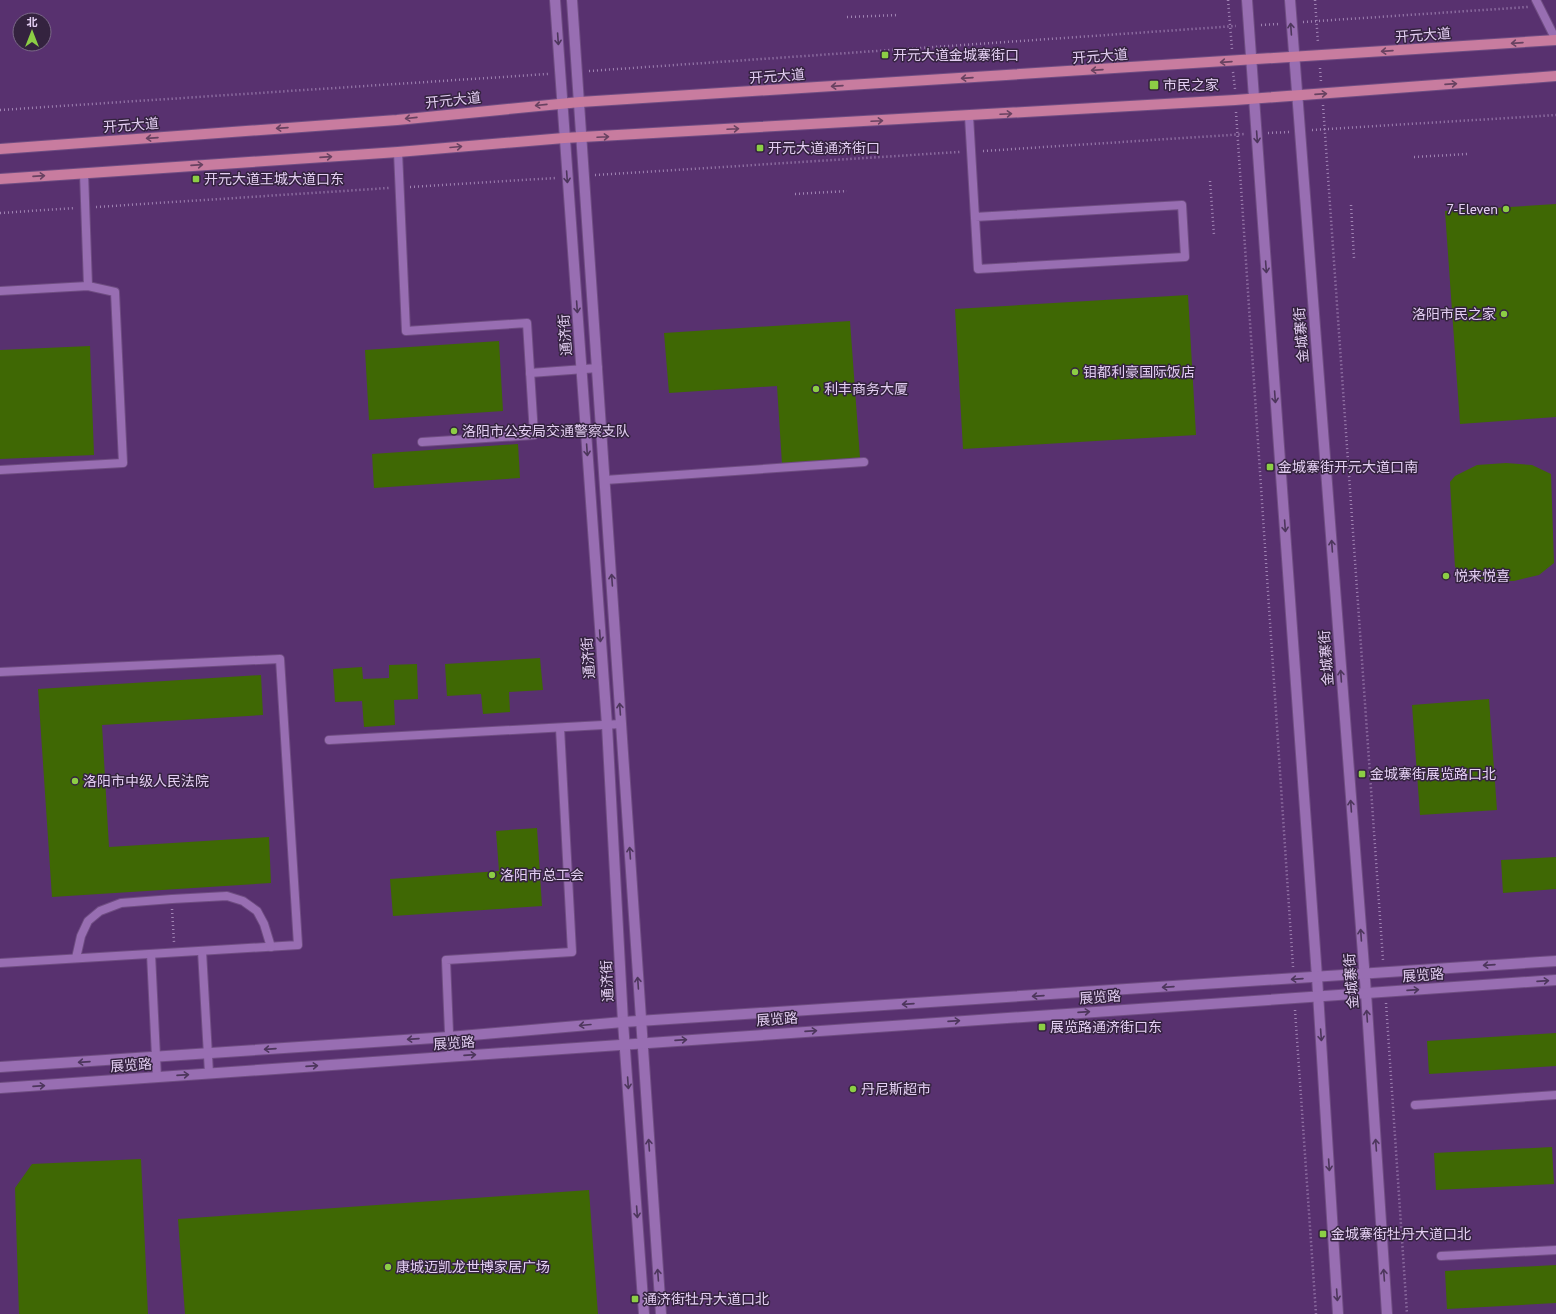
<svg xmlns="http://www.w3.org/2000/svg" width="1556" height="1314" font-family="'PT Sans','Noto Sans SC',sans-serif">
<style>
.building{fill:#3f6804}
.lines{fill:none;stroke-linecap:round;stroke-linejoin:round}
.lane-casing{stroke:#6f4d82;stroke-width:10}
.street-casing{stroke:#6f4d82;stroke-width:12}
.secondary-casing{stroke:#6f4d82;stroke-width:12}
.primary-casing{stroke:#6f4d82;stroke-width:12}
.path{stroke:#a184b4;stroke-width:2.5;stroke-dasharray:1 3;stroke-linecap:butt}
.lane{stroke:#986eb2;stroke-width:8}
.street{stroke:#986eb2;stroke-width:10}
.secondary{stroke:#986eb2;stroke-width:10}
.primary{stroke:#c87c9f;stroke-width:10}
.oneway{stroke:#4d365c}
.oneway2{stroke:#684261}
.poi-dot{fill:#8cce45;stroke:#34233f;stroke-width:1.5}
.labels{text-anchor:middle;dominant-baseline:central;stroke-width:3;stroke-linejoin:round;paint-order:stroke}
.street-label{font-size:14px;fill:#e4cff3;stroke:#34233f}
.poi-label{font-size:14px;fill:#e4cff3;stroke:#34233f;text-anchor:start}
</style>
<rect width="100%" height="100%" fill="#58316f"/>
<!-- building -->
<g class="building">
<polygon points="1556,204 1556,417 1460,424 1445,211"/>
<polygon points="1188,295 1196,435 963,449 955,309"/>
<polygon points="850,321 860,458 782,464 777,386 669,393 664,333"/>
<polygon points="499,341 503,411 369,420 365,350"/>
<polygon points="90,346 94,455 0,459 0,350"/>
<polygon points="518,444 520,478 374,488 372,454"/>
<polygon points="1506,463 1532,465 1551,474 1554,563 1539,575 1514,581 1489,581 1468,575 1455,567 1450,482 1455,476 1477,465"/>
<polygon points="540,658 543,690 509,692 510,712 483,714 481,694 447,696 445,664"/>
<polygon points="417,664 418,699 394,700 395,725 364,727 362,701 335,702 333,669 362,667 363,679 389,678 389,665"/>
<polygon points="261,675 263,715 102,725 109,847 269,837 271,883 52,897 38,689"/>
<polygon points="1489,699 1497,810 1420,815 1412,705"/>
<polygon points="537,828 542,906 393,916 390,879 499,871 496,831"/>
<polygon points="1556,857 1556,889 1503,893 1501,860"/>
<polygon points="1556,1033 1556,1066 1429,1074 1427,1041"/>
<polygon points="1552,1147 1554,1184 1436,1190 1434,1153"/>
<polygon points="141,1159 148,1314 19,1314 15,1188 32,1164"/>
<polygon points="589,1190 598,1314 185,1314 178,1219"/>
<polygon points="1556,1265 1556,1303 1447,1309 1445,1271"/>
</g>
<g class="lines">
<!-- lane casing -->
<g class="lane-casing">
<g id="lane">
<polyline points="1536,0 1556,40"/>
<polyline points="969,116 978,269 1185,257 1182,205 975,217"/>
<polyline points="398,152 406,331 527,323 534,435 422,442"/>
<polyline points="84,173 88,286"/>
<polyline points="0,291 88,286 115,292 123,463 0,470"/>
<polyline points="530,373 598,368"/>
<polyline points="605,480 864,462"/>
<polyline points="0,672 280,659 298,945 0,963"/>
<polyline points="329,740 621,724"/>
<polyline points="202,951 209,1073"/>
<polyline points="151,954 157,1077"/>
<polyline points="76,958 81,936 88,921 100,911 121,903 172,899 227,896 243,901 257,911 264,924 271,947"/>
<polyline points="450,1057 446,960 572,952 560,728"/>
<polyline points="1415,1105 1556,1095"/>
<polyline points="1441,1256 1556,1250"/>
</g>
</g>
<!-- street casing -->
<g class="street-casing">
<g id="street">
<polyline points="555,0 607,725 623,1022 644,1314"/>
<polyline points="572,0 661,1314"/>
</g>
</g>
<!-- secondary casing -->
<g class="secondary-casing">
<g id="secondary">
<polyline points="1247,0 1317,977 1338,1314"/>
<polyline points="1290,0 1366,993 1387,1314"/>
<polyline points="0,1067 449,1037 623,1022 1556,961"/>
<polyline points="0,1088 1556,980"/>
</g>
</g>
<!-- primary casing -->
<g class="primary-casing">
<g id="primary">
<polyline points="0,149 397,120 580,102 1556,40"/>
<polyline points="0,179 398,152 564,138 1235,100 1556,76"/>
</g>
</g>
<!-- path -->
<g class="path">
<polyline points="1228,0 1232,49"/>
<polyline points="1315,0 1318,43"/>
<polyline points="847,17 899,15"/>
<polyline points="1303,22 1528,7"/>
<polyline points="1261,25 1280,24"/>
<polyline points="1320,68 1321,82"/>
<polyline points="589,71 1236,26"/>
<polyline points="1233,72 1235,89"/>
<polyline points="1323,105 1383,960"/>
<polyline points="0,110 548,74"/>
<polyline points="1236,112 1293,967"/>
<polyline points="1312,130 1556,115"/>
<polyline points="1268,133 1289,132"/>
<polyline points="983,151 1245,134"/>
<polyline points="1414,157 1468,154"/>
<polyline points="595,175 960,152"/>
<polyline points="1210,181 1214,235"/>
<polyline points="410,187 556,178"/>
<polyline points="795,194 847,191"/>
<polyline points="1351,205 1354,258"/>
<polyline points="96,207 389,188"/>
<polyline points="0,213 75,208"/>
<polyline points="172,909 174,942"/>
<polyline points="1386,1003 1407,1314"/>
<polyline points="1295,1010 1316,1314"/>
</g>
<!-- lane -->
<use href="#lane" class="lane"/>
<!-- street -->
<use href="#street" class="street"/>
<!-- secondary -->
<use href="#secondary" class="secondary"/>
<!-- primary -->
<use href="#primary" class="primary"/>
</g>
<!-- one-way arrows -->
<defs><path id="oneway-shaft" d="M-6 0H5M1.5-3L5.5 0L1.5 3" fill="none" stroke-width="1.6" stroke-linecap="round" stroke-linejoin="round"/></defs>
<g class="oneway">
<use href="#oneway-shaft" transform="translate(1291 29) rotate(-94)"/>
<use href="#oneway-shaft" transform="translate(558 39) rotate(86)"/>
<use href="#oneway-shaft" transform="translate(1257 137) rotate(86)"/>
<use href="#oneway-shaft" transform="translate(567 177) rotate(86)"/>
<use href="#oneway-shaft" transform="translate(1266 267) rotate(86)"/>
<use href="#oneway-shaft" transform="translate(577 307) rotate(86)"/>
<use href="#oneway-shaft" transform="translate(1275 397) rotate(86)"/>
<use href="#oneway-shaft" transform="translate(587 450) rotate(86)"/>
<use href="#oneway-shaft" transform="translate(1285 526) rotate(86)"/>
<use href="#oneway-shaft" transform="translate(1332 546) rotate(-94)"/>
<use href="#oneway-shaft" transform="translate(612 580) rotate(-94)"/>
<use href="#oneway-shaft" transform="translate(600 636) rotate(86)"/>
<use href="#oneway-shaft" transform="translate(1341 676) rotate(-94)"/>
<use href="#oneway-shaft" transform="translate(620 709) rotate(-94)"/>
<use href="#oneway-shaft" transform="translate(1351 806) rotate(-94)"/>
<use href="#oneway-shaft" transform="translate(630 853) rotate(-94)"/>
<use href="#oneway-shaft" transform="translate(1361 935) rotate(-94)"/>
<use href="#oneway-shaft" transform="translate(1489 965) rotate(176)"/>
<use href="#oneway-shaft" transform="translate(1297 979) rotate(176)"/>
<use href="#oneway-shaft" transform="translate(1543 981) rotate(-4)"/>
<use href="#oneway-shaft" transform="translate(638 983) rotate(-94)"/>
<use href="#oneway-shaft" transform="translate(1168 987) rotate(176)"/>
<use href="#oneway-shaft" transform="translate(1413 990) rotate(-4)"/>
<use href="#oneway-shaft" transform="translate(1038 996) rotate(176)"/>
<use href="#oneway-shaft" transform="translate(908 1004) rotate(176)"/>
<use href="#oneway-shaft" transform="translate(1084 1012) rotate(-4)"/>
<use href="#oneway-shaft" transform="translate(1367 1016) rotate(-94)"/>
<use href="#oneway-shaft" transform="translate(954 1021) rotate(-4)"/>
<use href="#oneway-shaft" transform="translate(585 1025) rotate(175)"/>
<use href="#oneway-shaft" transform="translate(811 1031) rotate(-4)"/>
<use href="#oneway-shaft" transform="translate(1321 1035) rotate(86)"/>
<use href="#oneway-shaft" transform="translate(413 1039) rotate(176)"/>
<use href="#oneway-shaft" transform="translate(681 1040) rotate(-4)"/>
<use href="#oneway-shaft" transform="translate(270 1049) rotate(176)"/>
<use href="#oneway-shaft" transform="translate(470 1055) rotate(-4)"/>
<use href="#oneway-shaft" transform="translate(84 1062) rotate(176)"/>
<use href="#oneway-shaft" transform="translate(312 1066) rotate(-4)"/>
<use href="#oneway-shaft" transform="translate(183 1075) rotate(-4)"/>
<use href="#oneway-shaft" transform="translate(628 1083) rotate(86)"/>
<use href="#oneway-shaft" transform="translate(39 1086) rotate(-4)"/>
<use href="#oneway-shaft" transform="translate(649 1145) rotate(-94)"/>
<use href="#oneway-shaft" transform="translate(1376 1145) rotate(-94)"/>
<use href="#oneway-shaft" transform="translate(1329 1165) rotate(86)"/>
<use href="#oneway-shaft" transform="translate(637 1212) rotate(86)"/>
<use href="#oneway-shaft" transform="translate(658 1275) rotate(-94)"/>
<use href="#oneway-shaft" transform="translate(1384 1275) rotate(-94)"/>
<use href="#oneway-shaft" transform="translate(1337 1295) rotate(86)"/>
</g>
<g class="oneway2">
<use href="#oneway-shaft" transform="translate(1517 43) rotate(176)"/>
<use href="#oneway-shaft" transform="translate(1387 51) rotate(176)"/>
<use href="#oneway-shaft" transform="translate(1226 62) rotate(176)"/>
<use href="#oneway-shaft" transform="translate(1097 70) rotate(176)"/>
<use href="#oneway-shaft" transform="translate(967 78) rotate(176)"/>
<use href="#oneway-shaft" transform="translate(1451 84) rotate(-4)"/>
<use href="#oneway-shaft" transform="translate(837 86) rotate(176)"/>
<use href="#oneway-shaft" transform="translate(1321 94) rotate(-4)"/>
<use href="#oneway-shaft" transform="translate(541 105) rotate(174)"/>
<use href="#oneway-shaft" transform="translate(1006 114) rotate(-3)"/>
<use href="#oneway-shaft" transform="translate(411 118) rotate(174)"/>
<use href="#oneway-shaft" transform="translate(877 121) rotate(-3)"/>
<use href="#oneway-shaft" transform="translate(282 128) rotate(176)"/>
<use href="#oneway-shaft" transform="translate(733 129) rotate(-3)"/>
<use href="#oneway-shaft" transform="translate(603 137) rotate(-3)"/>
<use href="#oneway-shaft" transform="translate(152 138) rotate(176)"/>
<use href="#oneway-shaft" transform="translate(456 147) rotate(-5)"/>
<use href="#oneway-shaft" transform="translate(326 157) rotate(-4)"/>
<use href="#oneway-shaft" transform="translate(197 165) rotate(-4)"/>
<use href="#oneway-shaft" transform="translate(39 176) rotate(-4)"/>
</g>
<!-- markers -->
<g class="poi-dot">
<rect x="881" y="51" width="8" height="8" rx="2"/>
<rect x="1149" y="80" width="10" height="10" rx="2"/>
<rect x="756" y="144" width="8" height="8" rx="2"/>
<rect x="192" y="175" width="8" height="8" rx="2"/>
<circle cx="1506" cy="209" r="4"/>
<circle cx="1504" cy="314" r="4"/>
<circle cx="1075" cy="372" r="4"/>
<circle cx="816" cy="389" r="4"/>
<circle cx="454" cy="431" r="4"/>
<rect x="1266" y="463" width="8" height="8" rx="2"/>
<circle cx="1446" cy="576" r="4"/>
<rect x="1358" y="770" width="8" height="8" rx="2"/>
<circle cx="75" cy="781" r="4"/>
<circle cx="492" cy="875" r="4"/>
<rect x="1038" y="1023" width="8" height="8" rx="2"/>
<circle cx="853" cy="1089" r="4"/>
<rect x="1319" y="1230" width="8" height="8" rx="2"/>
<circle cx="388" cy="1267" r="4"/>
<rect x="631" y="1295" width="8" height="8" rx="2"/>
</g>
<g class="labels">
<!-- street labels -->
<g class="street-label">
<text transform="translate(1423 35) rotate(-4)">开元大道</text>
<text transform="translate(1100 56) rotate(-4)">开元大道</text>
<text transform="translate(777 76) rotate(-4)">开元大道</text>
<text transform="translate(453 100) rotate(-6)">开元大道</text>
<text transform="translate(131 125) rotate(-4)">开元大道</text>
<text transform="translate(565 335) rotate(-94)">通济街</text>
<text transform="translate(1301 335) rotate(-94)">金城寨街</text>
<text transform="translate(588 658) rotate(-94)">通济街</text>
<text transform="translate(1326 658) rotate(-94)">金城寨街</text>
<text transform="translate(1423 975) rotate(-4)">展览路</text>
<text transform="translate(607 981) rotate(-93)">通济街</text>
<text transform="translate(1351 981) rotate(-94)">金城寨街</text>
<text transform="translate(1100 997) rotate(-4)">展览路</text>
<text transform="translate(777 1019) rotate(-4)">展览路</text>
<text transform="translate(454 1043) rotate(-4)">展览路</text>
<text transform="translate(131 1065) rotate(-4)">展览路</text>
</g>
<!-- poi labels -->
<g class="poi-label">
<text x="893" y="55">开元大道金城寨街口</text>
<text x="1163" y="85">市民之家</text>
<text x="768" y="148">开元大道通济街口</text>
<text x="204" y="179">开元大道王城大道口东</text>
<text x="1498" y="209" text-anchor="end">7-Eleven</text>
<text x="1496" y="314" text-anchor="end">洛阳市民之家</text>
<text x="1083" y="372">钼都利豪国际饭店</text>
<text x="824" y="389">利丰商务大厦</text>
<text x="462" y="431">洛阳市公安局交通警察支队</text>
<text x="1278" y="467">金城寨街开元大道口南</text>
<text x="1454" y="576">悦来悦喜</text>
<text x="1370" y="774">金城寨街展览路口北</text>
<text x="83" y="781">洛阳市中级人民法院</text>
<text x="500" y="875">洛阳市总工会</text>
<text x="1050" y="1027">展览路通济街口东</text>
<text x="861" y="1089">丹尼斯超市</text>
<text x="1331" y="1234">金城寨街牡丹大道口北</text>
<text x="396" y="1267">康城迈凯龙世博家居广场</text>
<text x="643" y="1299">通济街牡丹大道口北</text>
</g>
</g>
<!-- north arrow -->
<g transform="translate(32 32)"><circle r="19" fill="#34233f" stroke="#7a6887"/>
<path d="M0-3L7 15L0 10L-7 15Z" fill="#8cce45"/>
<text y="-6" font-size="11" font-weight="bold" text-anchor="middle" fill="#e4cff3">北</text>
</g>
</svg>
